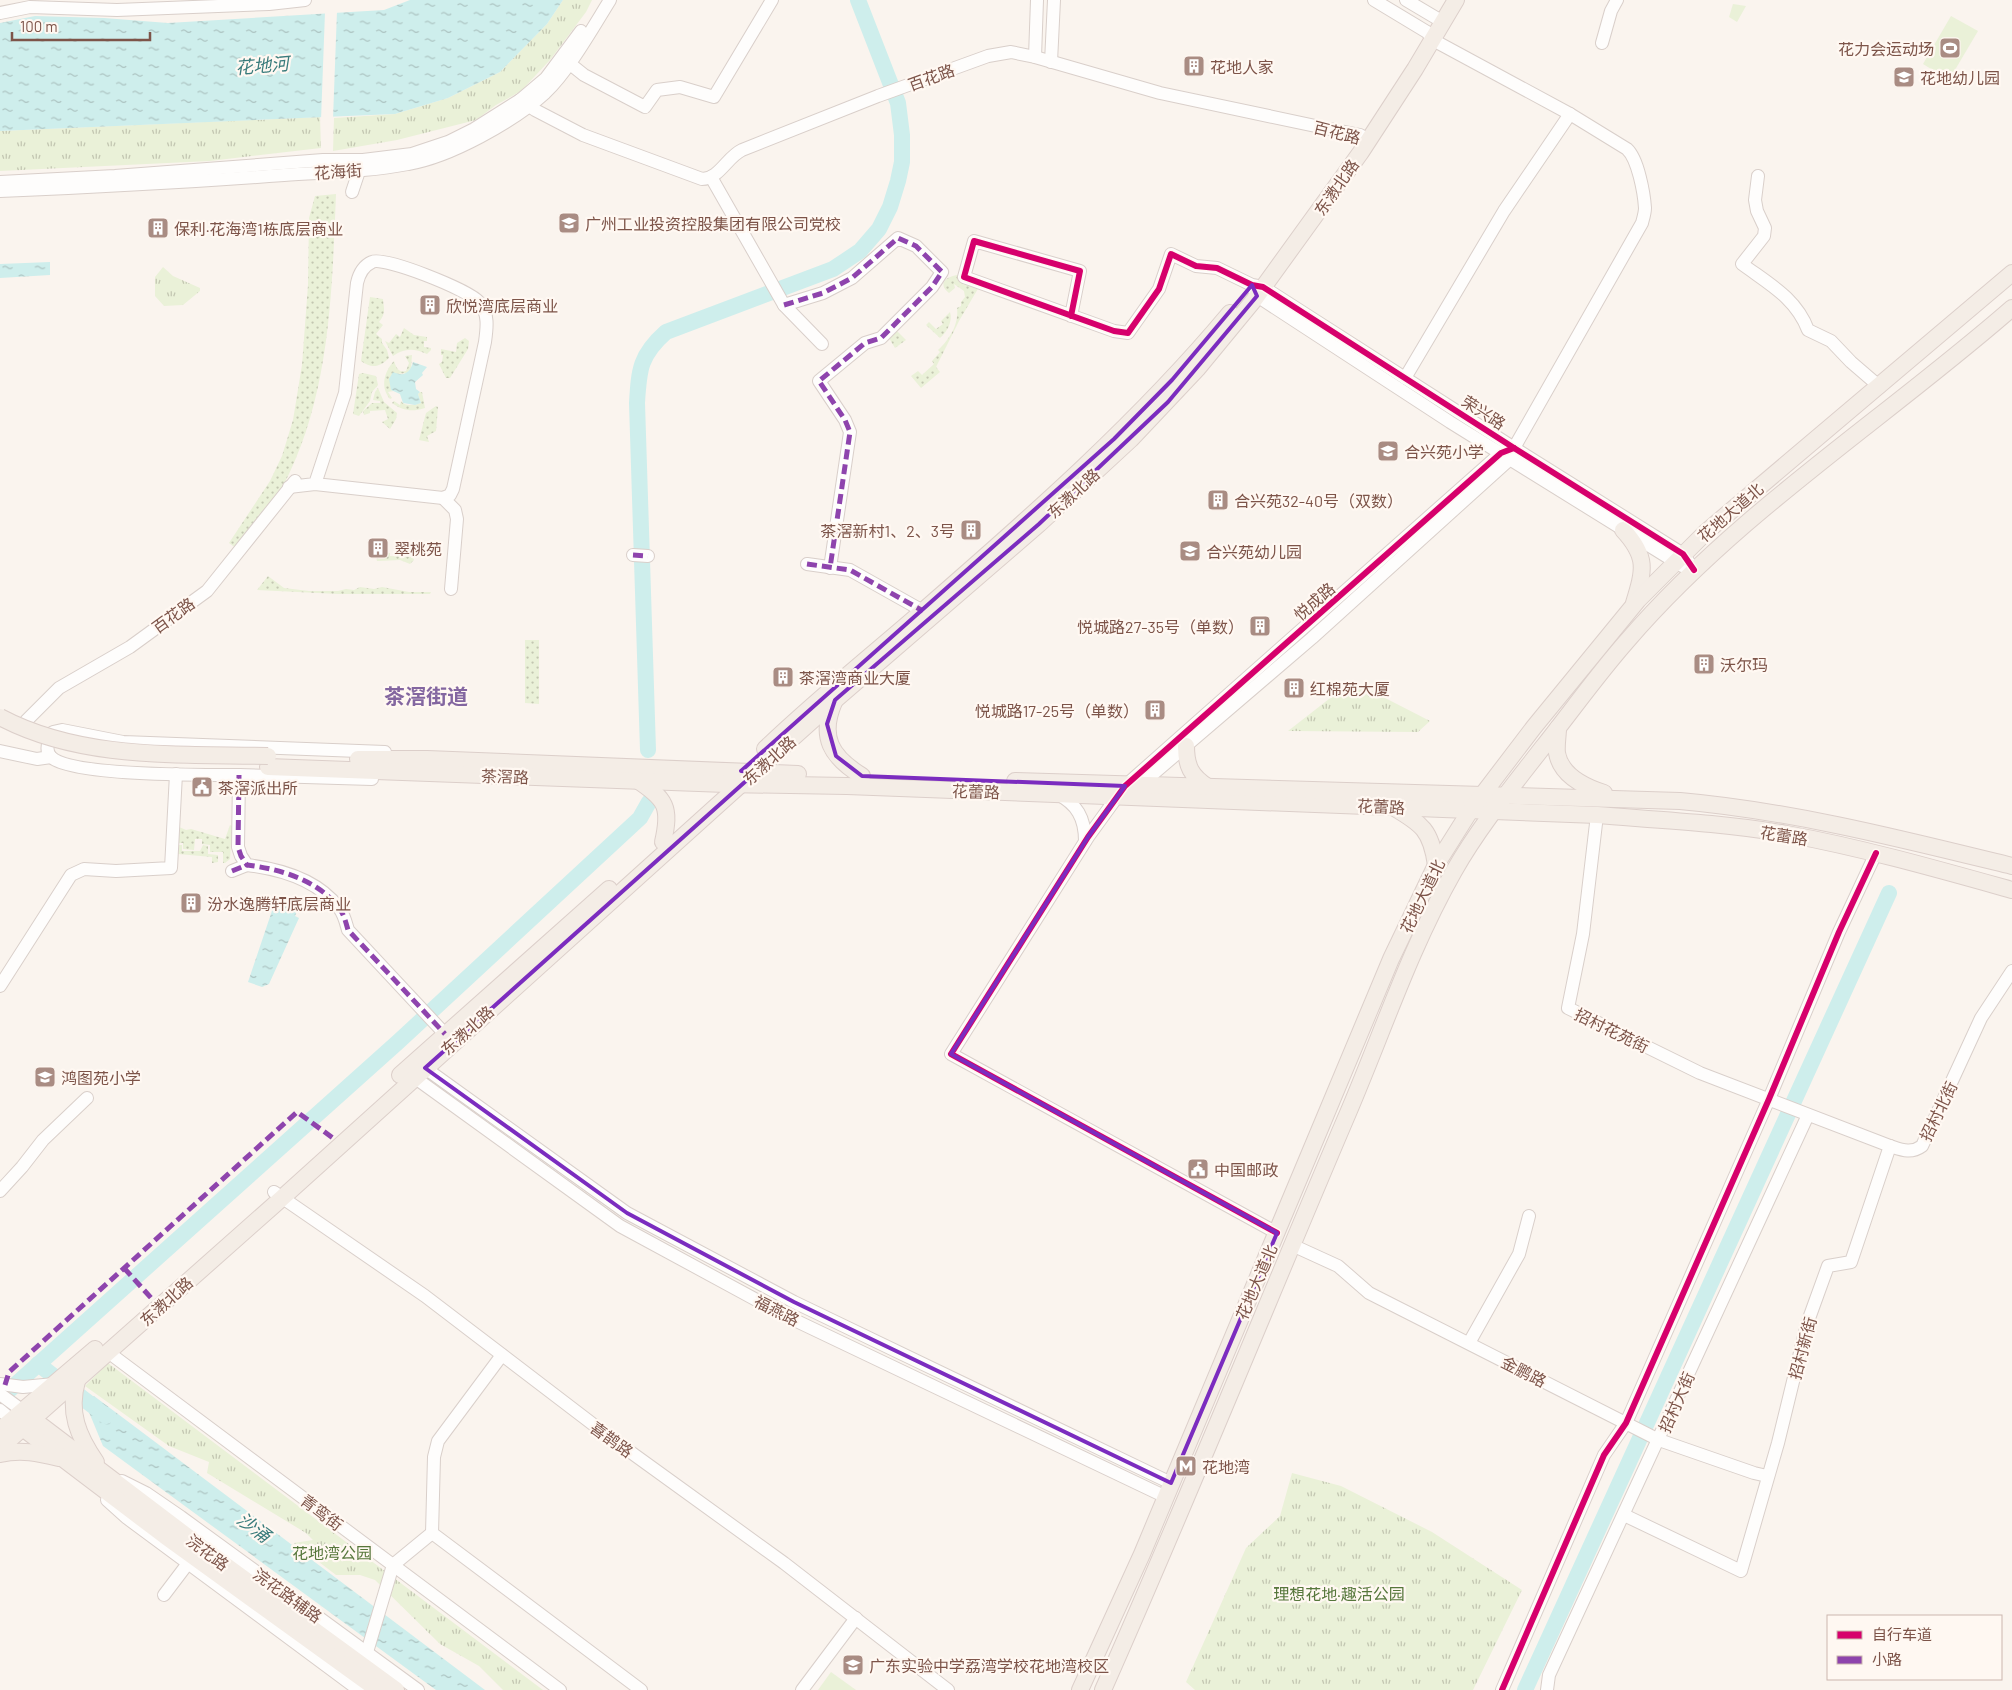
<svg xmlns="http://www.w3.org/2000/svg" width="2012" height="1690" font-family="Barlow,'Noto Sans SC',sans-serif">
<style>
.grass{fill:url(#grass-dots)}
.park{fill:url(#park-tufts)}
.pitch{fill:#eaf1d8}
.water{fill:url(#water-ripples)}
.pier{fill:#faf4ee}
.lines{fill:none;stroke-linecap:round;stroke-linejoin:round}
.river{stroke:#ceeeec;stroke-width:16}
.minor-casing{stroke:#d9cfca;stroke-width:14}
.major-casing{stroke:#dccfca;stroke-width:18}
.minor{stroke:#fefdfc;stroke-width:12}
.major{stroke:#f4ede6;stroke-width:16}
.major-bridge-casing{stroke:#dccfca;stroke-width:18;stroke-linecap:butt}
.major-bridge{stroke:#f4ede6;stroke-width:16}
.quiet{stroke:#8e44ad;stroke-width:5;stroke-dasharray:10 5;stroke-linecap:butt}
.cycleway-casing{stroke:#fff8f2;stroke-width:9}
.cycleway{stroke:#d6006c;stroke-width:6}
.marked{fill:none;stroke:#7b2cbf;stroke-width:4;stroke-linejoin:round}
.labels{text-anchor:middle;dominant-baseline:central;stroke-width:4.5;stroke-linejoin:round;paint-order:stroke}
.poi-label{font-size:16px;fill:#7d5449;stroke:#fff8f2;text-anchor:start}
.street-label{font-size:16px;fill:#7d5449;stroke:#fff8f2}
.park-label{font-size:16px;fill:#56773b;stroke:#fff8f2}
.water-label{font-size:18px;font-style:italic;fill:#387b7b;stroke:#fff8f2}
.district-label{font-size:21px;font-weight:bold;fill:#8366a0;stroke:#fff8f2}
</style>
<defs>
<pattern id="grass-dots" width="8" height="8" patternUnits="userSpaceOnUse" patternTransform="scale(1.25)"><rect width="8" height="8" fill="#eaf1d8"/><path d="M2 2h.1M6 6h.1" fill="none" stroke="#c3c6b1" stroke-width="1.8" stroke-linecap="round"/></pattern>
<pattern id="park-tufts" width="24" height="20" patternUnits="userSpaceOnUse" patternTransform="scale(1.25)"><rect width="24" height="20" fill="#eaf1d8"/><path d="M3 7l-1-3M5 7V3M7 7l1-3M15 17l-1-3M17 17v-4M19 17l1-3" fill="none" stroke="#c3c6b1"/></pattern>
<pattern id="water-ripples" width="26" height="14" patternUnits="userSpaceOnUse" patternTransform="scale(1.25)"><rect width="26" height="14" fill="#ceeeec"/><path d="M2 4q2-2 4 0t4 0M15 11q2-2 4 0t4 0" fill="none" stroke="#acc3c1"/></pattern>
</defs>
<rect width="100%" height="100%" fill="#faf4ee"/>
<!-- grass -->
<g class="grass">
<path d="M 336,194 C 332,293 330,398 282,488 C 271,510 254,530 240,551 L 229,543 L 270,481 L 282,456 L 293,420 L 302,365 L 308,285 L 309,218 L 315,196 Z"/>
<path d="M 957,275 L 979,287 L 959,321 L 936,367 L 940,372 L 921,388 L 911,376 L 918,371 L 922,375 L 934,364 L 932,361 L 940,352 L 938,350 C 950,339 959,324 957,308 L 961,306 L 961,302 L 965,297 L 964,291 L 954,284 L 955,288 L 949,293 C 938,284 945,277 957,275 Z"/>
<path d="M 370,297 L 383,299 C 384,310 386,313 379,322 L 383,325 L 376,334 L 382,339 L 382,343 L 387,350 L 389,358 C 380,367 372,369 361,361 Z"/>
<path d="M 950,312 C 953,321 947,332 940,338 L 926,325 L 929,322 L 936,329 L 943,324 L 941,321 Z"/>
<path d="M 404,328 L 414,335 L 427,337 L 427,341 L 424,341 L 424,347 L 431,348 L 431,350 L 427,354 C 414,348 404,348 393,356 L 385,341 L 389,343 L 396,334 L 400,337 Z"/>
<polygon points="895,329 906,340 895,348 889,338"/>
<polygon points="465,338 469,341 468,349 450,378 446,378 439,364 442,362 443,355 441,355 441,349 456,352 457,343"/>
<path d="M 412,355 L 411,368 L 407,373 L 397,374 L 391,390 L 393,391 L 388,392 L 392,398 L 390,399 C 380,387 384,372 394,361 C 396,367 398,373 406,371 L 409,363 L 405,356 Z"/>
<polygon points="363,373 376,376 378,385 372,392 370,401 359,416 353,414 359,374"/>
<polygon points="378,388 384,402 397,413 396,419 390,429 382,422 388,419 385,410 370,411 370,413 364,415 363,411 372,403 380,403 380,401 373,400 375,392"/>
<path d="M 420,392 L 422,392 L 425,408 C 412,412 403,411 392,403 L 394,401 L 400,405 L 401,401 C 405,407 415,405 421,403 L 418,394 Z"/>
<polygon points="436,406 438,407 436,431 427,436 429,442 419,440 426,413"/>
<polygon points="377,552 390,553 390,556 413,557 414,560 410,564 400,560 377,561 375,554 376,554"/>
<polygon points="268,576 284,588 309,591 338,591 346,589 354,590 360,587 374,589 382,587 409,592 431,592 430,594 338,594 257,590"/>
<polygon points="525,640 539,640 539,704 525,703"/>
<polygon points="230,825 232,826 230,859 225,863 223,863 223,852 210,852 210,845 202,844 202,839 195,839 194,850 183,849 183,843 175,843 177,826 186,830 191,829 225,839"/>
<polygon points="175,845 182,845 182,851 200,851 203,845 208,846 208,854 218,855 218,862 212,863 212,857 178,854"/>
</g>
<!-- park -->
<g class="park">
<polygon points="563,0 592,0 586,12 550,60 521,91 496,105 476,120 397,140 333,151 334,118 395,114 448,98 500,72 547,24"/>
<polygon points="320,117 321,148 210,161 0,171 0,131"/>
<polygon points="163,267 173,276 200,288 200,291 183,305 164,306 155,296 155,277"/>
<polygon points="1352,681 1430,721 1418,732 1288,731"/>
<polygon points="108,1363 543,1690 503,1690 479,1666 440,1644 375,1580 360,1575 336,1575 294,1543 313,1540 306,1533 207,1473 209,1462 169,1446 85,1386"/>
<polygon points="1292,1473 1341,1486 1432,1532 1522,1590 1473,1690 1195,1690 1186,1682 1246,1548 1280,1516"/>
</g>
<!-- pitch -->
<g class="pitch">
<polygon points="1733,4 1746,6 1737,22 1729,17"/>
<polygon points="1951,16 1978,31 1949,80 1923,64"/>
<polygon points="831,1672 856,1690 818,1690"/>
</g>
<!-- water -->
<g class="water">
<polygon points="410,0 563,0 547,24 500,72 448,98 395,114 0,131 0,23 35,16 104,18 168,23 384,10"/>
<polygon points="50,262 50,275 0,278 0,264"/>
<path d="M 413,362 L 427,367 L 422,373 L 423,375 L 415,382 L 416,389 L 420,392 L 418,394 L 421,403 L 415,405 L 403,403 L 400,394 L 391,390 L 389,379 L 393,372 C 404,377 410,373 413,362 Z"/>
<polygon points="276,899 296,906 298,909 295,916 299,918 269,984 262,987 248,982"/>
<polygon points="94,1396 485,1690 436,1690 103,1446 86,1405"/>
</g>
<!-- pier -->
<polygon class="pier" points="337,11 333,119 321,120 325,12"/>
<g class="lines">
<!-- river -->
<g class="river">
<path d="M 648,750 L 637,403 C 639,369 640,355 666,332 L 833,269 L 860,251 L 879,229 L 890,207 L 898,181 L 902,162 L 902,135 L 898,103 L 858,0"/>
<polyline points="38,1364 106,1416"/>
<polyline points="5,1394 398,1042 640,818 649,802"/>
<polyline points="1525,1690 1889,893"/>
</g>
<!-- minor casing -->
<g class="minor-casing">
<g id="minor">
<polyline points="1406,0 1443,22"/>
<polyline points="0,13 30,7 117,10 269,4 305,0"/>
<polyline points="1602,43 1611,11 1617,0"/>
<polyline points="1035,57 1037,0"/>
<polyline points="1051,62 1054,0"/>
<polyline points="569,63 584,75 645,107 657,90 680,87 714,97 772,0"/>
<path d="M 520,100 L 535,110 L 583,135 L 702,179 C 719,179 727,157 742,150 L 878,96 L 988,56 L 1011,52 L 1035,57 L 1160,93 L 1325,128 L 1360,135 L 1369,140"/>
<path d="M 1758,176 L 1755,200 L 1757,211 L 1765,228 L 1764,236 L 1742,264 C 1769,284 1796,298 1808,330 L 1831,341 L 1851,362 L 1880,387"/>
<polyline points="711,177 784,305 822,344"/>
<polyline points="0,182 115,176 323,160 363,160 412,154 448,142 474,129 520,100 546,78 581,31"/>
<path d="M 0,191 C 95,187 189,182 284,175 C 325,172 367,172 408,164 C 450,157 513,122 545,93 C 569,70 592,29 610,0"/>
<polyline points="352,192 359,171"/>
<polyline points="1253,288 1257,296 1450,422 1682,566"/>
<polyline points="784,305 823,293 852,278 898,238 916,246 942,272 932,287 881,338 865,343 819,381 845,420 850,432 830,568"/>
<polyline points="1071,316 1080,271 974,241 964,277 1114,331 1128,333 1159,289 1171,254 1196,266 1217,268 1252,285 1263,287 1514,448 1683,554 1694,570"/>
<polyline points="1405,378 1504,211 1570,114"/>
<path d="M 289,487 L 315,484 L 345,393 L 357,283 C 359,274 363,266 372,262 C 384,256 469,290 479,302 C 489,313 487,328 485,342 L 453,489 L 450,495 L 443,498 L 315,484"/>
<polyline points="443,498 455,510 457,519 451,589"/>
<polyline points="633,555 648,556"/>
<polyline points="807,564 850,570 923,611"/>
<polyline points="26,721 59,688 130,647 207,591 295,481"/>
<polyline points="0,751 37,759 51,757"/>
<path d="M 239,775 L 238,847 L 241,856 L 247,865 C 280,869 318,880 339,908 C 344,914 346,923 348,930 L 445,1034"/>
<path d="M 372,779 C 328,778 284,776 239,775 C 207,775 71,776 51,757 C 44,750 49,739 53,732 L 62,730 L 123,742 L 385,752"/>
<path d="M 1139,786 L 1312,638 L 1510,459 L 1514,448 L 1642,223 C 1643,219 1645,213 1645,208 C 1644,193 1638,159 1627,149 L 1570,114 L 1433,40 L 1427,32 L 1374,0"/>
<path d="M 1057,794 C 1077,804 1085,818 1085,841"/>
<path d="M 1597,815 L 1583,934 L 1568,1008 L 1700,1073 L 1890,1146 C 1902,1150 1911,1154 1922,1146 L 1981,1018 L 2012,971"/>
<polyline points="232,871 247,865"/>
<polyline points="0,986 71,875 84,869 116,871 171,868 176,774"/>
<polyline points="425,1068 627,1213 794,1302 1171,1483"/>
<polyline points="414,1077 620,1226 786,1316 1166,1497"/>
<polyline points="0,1191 22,1167 43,1140 87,1098"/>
<polyline points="274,1192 425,1296 607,1435 784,1563 948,1690"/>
<polyline points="1277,1233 951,1054 1088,837 1125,786 1501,453 1514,448"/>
<polyline points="1292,1245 1338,1266 1369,1293 1659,1440 1754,1473 1767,1476"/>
<polyline points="1469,1343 1519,1254 1529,1216"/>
<polyline points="108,1352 560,1690"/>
<polyline points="502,1355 438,1441 434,1457 432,1533 641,1690"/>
<polyline points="0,1384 23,1387 54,1384"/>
<polyline points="0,1394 23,1411"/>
<polyline points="0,1410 12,1420"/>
<polyline points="122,1481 146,1493 181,1517 418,1690"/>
<polyline points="107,1500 127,1518 359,1690"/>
<polyline points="1624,1515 1741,1571 1778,1443 1807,1324 1828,1266 1851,1262 1890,1146"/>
<polyline points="164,1595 192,1558"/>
<polyline points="367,1652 393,1565 432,1533"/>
<polyline points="802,1690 856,1618"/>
<polyline points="1502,1690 1604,1455 1626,1423 1769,1099 1839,932 1876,853"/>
<path d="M 1547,1690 L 1549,1675 C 1636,1489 1721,1301 1808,1115"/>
</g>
</g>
<!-- major casing -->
<g class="major-casing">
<g id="major">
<path d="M 1623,530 C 1648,557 1644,570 1634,603"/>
<path d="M 834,702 C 819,737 831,757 862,776"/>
<path d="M 1558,728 C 1558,736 1556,745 1557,753 C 1561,776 1585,787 1604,793"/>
<path d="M 1186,746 C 1186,766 1191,776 1208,787"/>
<path d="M 765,749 C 816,700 871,656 924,610 C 1031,517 1139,422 1230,313"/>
<polyline points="358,759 427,759 798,774"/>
<path d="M 268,767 L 726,784 L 847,786 L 1597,815 C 1660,820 1724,823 1787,834 C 1863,848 1937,869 2012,890"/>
<path d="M 637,780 C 666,799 671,807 663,842"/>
<path d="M 1015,781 L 1680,801 C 1792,811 1902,839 2012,866"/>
<path d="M 1393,807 C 1422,824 1431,830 1436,865"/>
<polyline points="400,1075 609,889"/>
<path d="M 77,1381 C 68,1412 78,1436 96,1462"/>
<polyline points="26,1414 217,1559 396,1690"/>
<polyline points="16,1423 165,1536 378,1690"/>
<polyline points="0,1430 95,1349"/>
<polyline points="0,1448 282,1198 720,803 835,700 1039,524 1131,439 1198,368 1254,300 1361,152 1415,69 1456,0"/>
<path d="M 0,1454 C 21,1449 39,1453 59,1458"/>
<polyline points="1080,1690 1142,1554 1391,959 1436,865 1470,811 1534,727 1638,600 1706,532 2012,273"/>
<path d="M 1103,1690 C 1187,1501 1264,1310 1345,1120 C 1381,1037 1409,950 1454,871 C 1479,827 1512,787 1543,747 C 1571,712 1597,675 1627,641 C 1738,512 1885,419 2012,308"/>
</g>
</g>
<!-- minor -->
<use href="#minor" class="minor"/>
<!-- major -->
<use href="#major" class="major"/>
<!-- major-bridge casing -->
<g class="major-bridge-casing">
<path id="major-bridge" d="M 0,717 C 81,760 178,754 268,756"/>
</g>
<!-- major-bridge -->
<use href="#major-bridge" class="major-bridge"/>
<!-- quiet -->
<g class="quiet">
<polyline points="784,305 823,293 852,278 898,238 916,246 942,272 932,287 881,338 865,343 819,381 845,420 850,432 830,568"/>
<polyline points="633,555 648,556"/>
<polyline points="807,564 850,570 923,611"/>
<path d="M 239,775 L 238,847 L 241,856 L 247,865 C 280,869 318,880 339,908 C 344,914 346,923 348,930 L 445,1034"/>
<polyline points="232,871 247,865"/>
<polyline points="124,1268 153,1300"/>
<polyline points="5,1385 9,1372 297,1112 333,1138"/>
</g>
<!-- cycleway casing -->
<g class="cycleway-casing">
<g id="cycleway">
<polyline points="1071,316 1080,271 974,241 964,277 1114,331 1128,333 1159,289 1171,254 1196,266 1217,268 1252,285 1263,287 1514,448 1683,554 1694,570"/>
<polyline points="1277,1233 951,1054 1088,837 1125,786 1501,453 1514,448"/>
<polyline points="1502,1690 1604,1455 1626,1423 1769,1099 1839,932 1876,853"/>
</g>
</g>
<!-- cycleway -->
<use href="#cycleway" class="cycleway"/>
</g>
<!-- marked area -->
<path class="marked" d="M 1252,285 L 1257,296 L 1168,402 L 1039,524 L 835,700 L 827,724 L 836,756 L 862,776 L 1125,786 L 1088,837 L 951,1054 L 1277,1233 L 1171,1483 L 794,1302 L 627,1213 L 425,1068 L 756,772 L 741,771 L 1114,439 L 1172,380 Z"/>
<!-- icons -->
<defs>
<g id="stadium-square" transform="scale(1.125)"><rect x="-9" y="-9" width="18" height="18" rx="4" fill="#a98c83" stroke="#fff8f2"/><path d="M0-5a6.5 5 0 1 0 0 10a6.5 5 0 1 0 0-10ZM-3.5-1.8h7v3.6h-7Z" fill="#fff"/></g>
<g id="building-square" transform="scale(1.125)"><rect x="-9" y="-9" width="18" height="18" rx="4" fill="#a98c83" stroke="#fff8f2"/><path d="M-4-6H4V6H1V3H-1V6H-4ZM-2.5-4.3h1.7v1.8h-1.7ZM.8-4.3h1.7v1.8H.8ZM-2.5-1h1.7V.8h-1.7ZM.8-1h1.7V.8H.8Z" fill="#fff"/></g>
<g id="school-square" transform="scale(1.125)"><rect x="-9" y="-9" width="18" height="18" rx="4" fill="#a98c83" stroke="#fff8f2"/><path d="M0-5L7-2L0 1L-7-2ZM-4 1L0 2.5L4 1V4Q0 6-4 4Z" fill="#fff"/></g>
<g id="civic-square" transform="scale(1.125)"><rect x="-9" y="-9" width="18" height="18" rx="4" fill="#a98c83" stroke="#fff8f2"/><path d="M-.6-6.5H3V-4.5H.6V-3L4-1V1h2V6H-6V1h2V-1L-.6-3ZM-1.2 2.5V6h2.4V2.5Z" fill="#fff"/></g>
<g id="metro-square" transform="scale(1.125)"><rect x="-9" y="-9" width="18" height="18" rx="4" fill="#a98c83" stroke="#fff8f2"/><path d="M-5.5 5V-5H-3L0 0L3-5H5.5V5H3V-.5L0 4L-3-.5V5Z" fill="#fff"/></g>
</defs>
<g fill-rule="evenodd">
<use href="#stadium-square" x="1950" y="48"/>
<use href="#building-square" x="1194" y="66"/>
<use href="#school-square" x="1904" y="77"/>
<use href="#school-square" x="569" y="223"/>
<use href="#building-square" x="158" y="228"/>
<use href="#building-square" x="430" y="305"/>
<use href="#school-square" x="1388" y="451"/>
<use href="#building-square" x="1218" y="500"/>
<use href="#building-square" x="971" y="530"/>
<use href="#building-square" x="378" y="548"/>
<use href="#school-square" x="1190" y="551"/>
<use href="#building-square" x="1260" y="626"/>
<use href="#building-square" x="1704" y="664"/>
<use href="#building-square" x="783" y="677"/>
<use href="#building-square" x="1294" y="688"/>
<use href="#building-square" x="1155" y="710"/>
<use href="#civic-square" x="202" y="787"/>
<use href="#building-square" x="191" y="903"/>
<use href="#school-square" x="45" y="1077"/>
<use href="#civic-square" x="1198" y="1169"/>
<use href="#metro-square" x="1186" y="1466"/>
<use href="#school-square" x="853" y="1665"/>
</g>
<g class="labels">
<!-- poi labels -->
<g class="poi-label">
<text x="1934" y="48" text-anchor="end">花力会运动场</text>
<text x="1210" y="66">花地人家</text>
<text x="1920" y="77">花地幼儿园</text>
<text x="585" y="223">广州工业投资控股集团有限公司党校</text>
<text x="174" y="228">保利·花海湾1栋底层商业</text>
<text x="446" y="305">欣悦湾底层商业</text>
<text x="1404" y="451">合兴苑小学</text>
<text x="1234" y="500">合兴苑32-40号（双数）</text>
<text x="955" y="530" text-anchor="end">茶滘新村1、2、3号</text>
<text x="394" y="548">翠桃苑</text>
<text x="1206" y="551">合兴苑幼儿园</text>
<text x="1244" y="626" text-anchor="end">悦城路27-35号（单数）</text>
<text x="1720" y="664">沃尔玛</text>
<text x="799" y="677">茶滘湾商业大厦</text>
<text x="1310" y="688">红棉苑大厦</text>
<text x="1139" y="710" text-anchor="end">悦城路17-25号（单数）</text>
<text x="218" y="787">茶滘派出所</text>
<text x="207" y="903">汾水逸腾轩底层商业</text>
<text x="61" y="1077">鸿图苑小学</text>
<text x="1214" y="1169">中国邮政</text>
<text x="1202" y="1466">花地湾</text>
<text x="869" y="1665">广东实验中学荔湾学校花地湾校区</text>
</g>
<!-- street labels -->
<g class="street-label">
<text transform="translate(931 77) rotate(-20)">百花路</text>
<text transform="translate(1337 132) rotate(14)">百花路</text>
<text transform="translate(338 171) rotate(-4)">花海街</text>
<text transform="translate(1336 187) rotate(-55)">东漖北路</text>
<text transform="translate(1484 412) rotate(33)">荣兴路</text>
<text transform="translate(1073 493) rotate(-43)">东漖北路</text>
<text transform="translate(1730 512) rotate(-41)">花地大道北</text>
<text transform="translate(1314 601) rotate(-41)">悦成路</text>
<text transform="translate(173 615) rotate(-36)">百花路</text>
<text transform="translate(769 760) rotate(-42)">东漖北路</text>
<text transform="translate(505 776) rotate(2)">茶滘路</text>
<text transform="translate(976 791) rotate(2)">花蕾路</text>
<text transform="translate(1381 806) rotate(3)">花蕾路</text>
<text transform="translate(1784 835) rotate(9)">花蕾路</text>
<text transform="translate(1422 896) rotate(-64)">花地大道北</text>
<text transform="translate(467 1030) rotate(-42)">东漖北路</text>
<text transform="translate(1612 1030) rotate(26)">招村花苑街</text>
<text transform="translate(1938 1111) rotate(-64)">招村北街</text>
<text transform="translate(1256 1282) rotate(-67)">花地大道北</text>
<text transform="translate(166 1301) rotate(-42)">东漖北路</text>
<text transform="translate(777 1310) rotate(27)">福燕路</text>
<text transform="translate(1802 1348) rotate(-75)">招村新街</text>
<text transform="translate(1524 1371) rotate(27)">金鹏路</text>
<text transform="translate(1676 1402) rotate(-66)">招村大街</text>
<text transform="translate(612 1439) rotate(36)">喜鹊路</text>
<text transform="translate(322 1512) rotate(37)">青鸾街</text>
<text transform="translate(208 1552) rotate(37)">浣花路</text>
<text transform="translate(288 1595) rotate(36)">浣花路辅路</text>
</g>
<!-- park labels -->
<g class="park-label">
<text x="332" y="1552">花地湾公园</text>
<text x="1339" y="1593">理想花地·趣活公园</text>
</g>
<!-- water labels -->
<g class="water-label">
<text transform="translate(262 65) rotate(-5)">花地河</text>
<text transform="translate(254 1527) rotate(37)">沙涌</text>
</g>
<!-- district labels -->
<g class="district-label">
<text x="426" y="695">茶滘街道</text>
</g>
</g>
<!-- legend -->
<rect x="1827" y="1615" width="175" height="65" fill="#fff8f2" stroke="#cbb6ae"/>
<rect x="1837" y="1631" width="25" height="8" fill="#d6006c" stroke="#cbb6ae"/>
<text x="1872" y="1640" font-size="15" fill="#7d5449">自行车道</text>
<rect x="1837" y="1656" width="25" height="8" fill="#8e44ad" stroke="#cbb6ae"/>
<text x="1872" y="1665" font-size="15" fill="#7d5449">小路</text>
<!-- scale -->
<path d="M12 32v8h138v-8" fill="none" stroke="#7d5449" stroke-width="2.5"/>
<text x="20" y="32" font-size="15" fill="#7d5449" stroke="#fff8f2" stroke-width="4" paint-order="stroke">100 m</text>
</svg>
